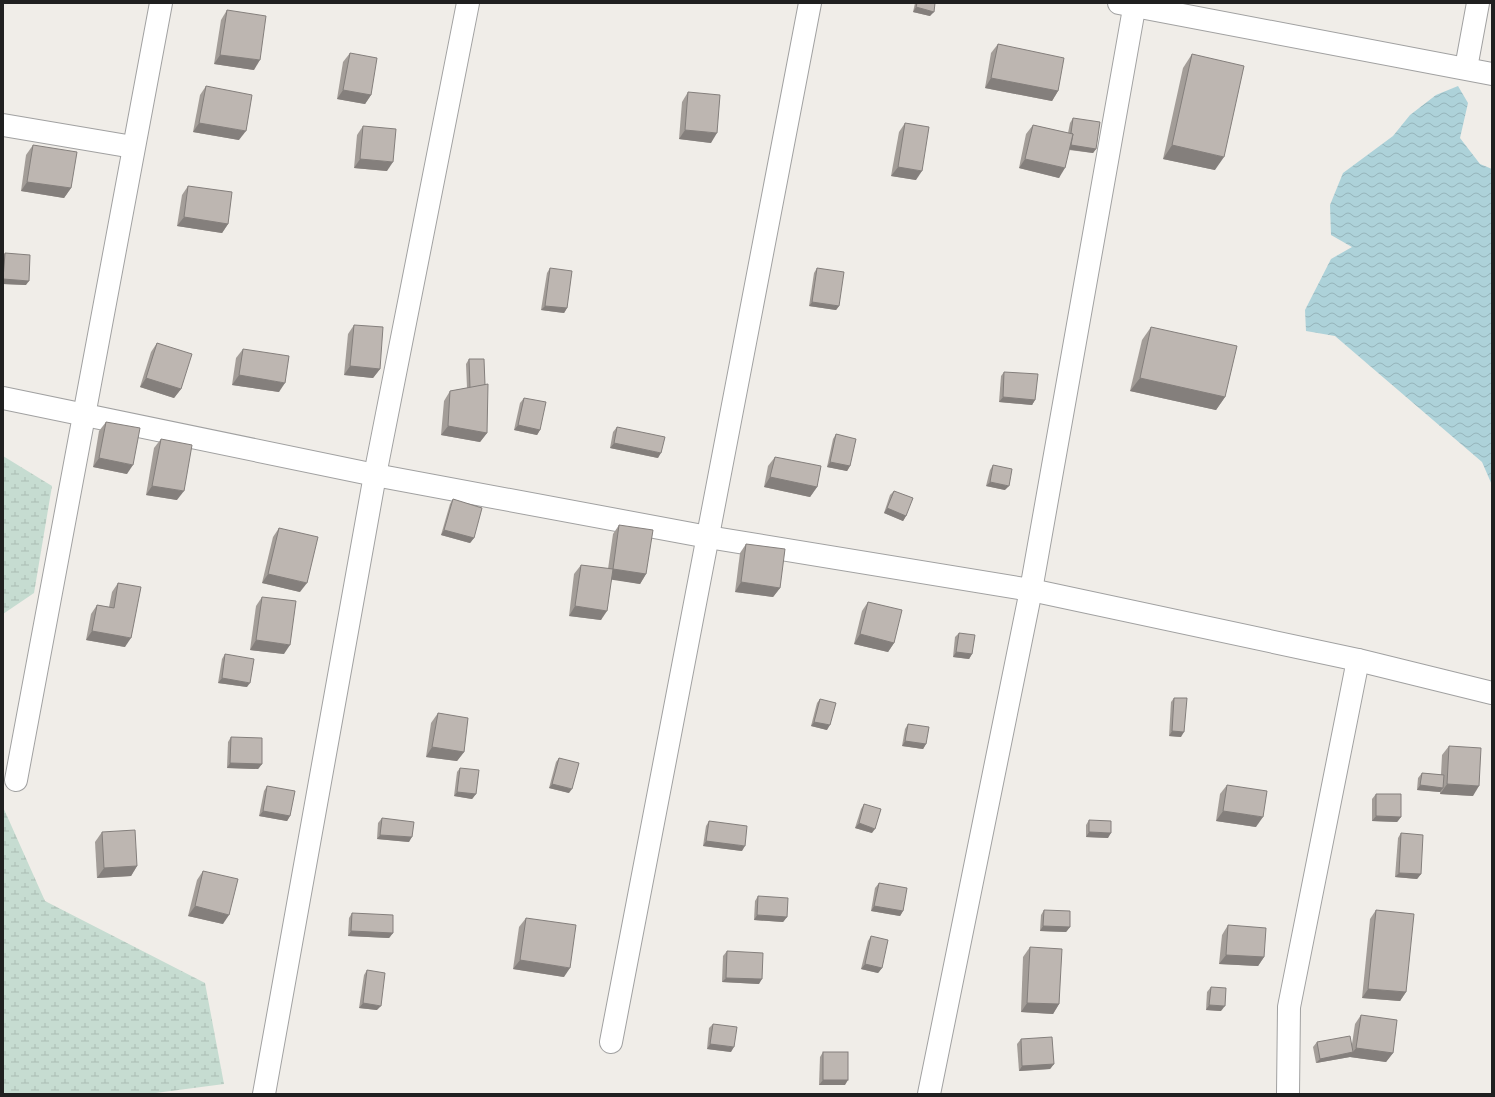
<svg xmlns="http://www.w3.org/2000/svg" width="1495" height="1097" font-family="Inter,sans-serif">
<style>
.wetland{fill:url(#wetland-marsh)}
.water{fill:url(#water-waves)}
.lines{fill:none;stroke-linecap:round;stroke-linejoin:round}
.minor-casing{stroke:#a1a1a1;stroke-width:24}
.tertiary-casing{stroke:#a1a1a1;stroke-width:24}
.minor{stroke:#fff;stroke-width:22}
.tertiary{stroke:#fff;stroke-width:22}
.wall{fill:#a39d98}
.shaded-wall{fill:#847f7c}
.building{fill:#bdb6b1;stroke:#847f7c}
</style>
<defs>
<pattern id="wetland-marsh" width="20" height="14" patternUnits="userSpaceOnUse"><rect width="20" height="14" fill="#c6dcd1"/><path d="M1 5h8M5 5V1M11 12h8M15 12V8" fill="none" stroke="#aabcb3"/></pattern>
<pattern id="water-waves" width="16" height="10" patternUnits="userSpaceOnUse"><rect width="16" height="10" fill="#add2d9"/><path d="M0 5q4-4 8 0t8 0" fill="none" stroke="#95b4ba"/></pattern>
</defs>
<rect width="100%" height="100%" fill="#f0ede8"/>
<!-- wetland -->
<g class="wetland">
<polygon points="3,456 52,486 34,593 3,614"/>
<polygon points="3,807 45,901 205,983 224,1084 148,1094 3,1094"/>
</g>
<!-- water -->
<polygon class="water" points="1458,86 1468,103 1460,138 1480,164 1492,169 1492,485 1482,462 1335,336 1306,331 1305,310 1331,259 1352,247 1331,235 1330,205 1343,173 1393,136 1410,115 1436,95"/>
<g class="lines">
<!-- minor casing -->
<g class="minor-casing">
<g id="minor">
<polyline points="1119,3 1492,74"/>
<polyline points="1466,68 1478,3"/>
<polyline points="3,125 133,147"/>
<polyline points="3,398 375,475 708,537 1031,590 1358,660 1289,1007 1288,1094"/>
<polyline points="1358,660 1492,693"/>
<polyline points="16,780 161,3"/>
<polyline points="611,1042 810,3"/>
<polyline points="264,1094 375,475 468,3"/>
</g>
</g>
<!-- tertiary casing -->
<g class="tertiary-casing">
<polyline id="tertiary" points="929,1094 1031,590 1135,3"/>
</g>
<!-- minor -->
<use href="#minor" class="minor"/>
<!-- tertiary -->
<use href="#tertiary" class="tertiary"/>
</g>
<!-- wall -->
<g class="wall">
<polygon points="915,3 935,3 930,16 913,12"/>
<polygon points="227,10 254,70 214,64 221,20"/>
<polygon points="998,44 1058,91 1052,101 985,88 991,53"/>
<polygon points="350,53 371,95 365,104 337,99 343,62"/>
<polygon points="1192,54 1215,170 1163,159 1183,68"/>
<polygon points="206,86 239,140 193,132 200,95"/>
<polygon points="688,92 711,143 679,139 682,102"/>
<polygon points="1073,118 1096,149 1093,153 1069,150 1059,178 1019,168 1026,134 1033,125 1068,133 1070,123"/>
<polygon points="905,123 916,180 891,176 899,132"/>
<polygon points="363,126 387,171 354,168 357,135"/>
<polygon points="33,145 71,188 64,198 21,191 26,155"/>
<polygon points="188,186 228,224 222,233 177,226 182,195"/>
<polygon points="5,253 26,285 3,284 3,256"/>
<polygon points="550,268 567,308 564,313 541,310 547,273"/>
<polygon points="817,268 839,306 836,310 809,306 814,273"/>
<polygon points="354,325 380,369 373,378 344,375 348,334"/>
<polygon points="1151,327 1225,397 1216,410 1130,391 1142,340"/>
<polygon points="157,343 181,389 174,398 140,387 151,352"/>
<polygon points="243,349 279,392 232,385 236,358"/>
<polygon points="469,359 487,433 480,442 441,435 444,401 450,391 467,388 466,364"/>
<polygon points="1004,372 1035,400 1032,405 999,402 1001,376"/>
<polygon points="524,398 540,430 537,435 514,430 520,403"/>
<polygon points="106,422 127,474 93,467 99,431"/>
<polygon points="617,427 658,458 610,448 613,432"/>
<polygon points="836,434 850,466 847,471 827,467 833,439"/>
<polygon points="161,439 177,500 146,495 154,448"/>
<polygon points="775,457 817,487 810,497 764,487 768,466"/>
<polygon points="993,465 1005,490 986,486 990,470"/>
<polygon points="894,491 906,516 903,521 884,513 890,495"/>
<polygon points="453,499 474,538 470,543 441,535 450,504"/>
<polygon points="619,525 646,574 640,584 612,579 601,620 569,616 574,574 581,565 608,569 613,534"/>
<polygon points="279,528 300,592 262,583 273,537"/>
<polygon points="746,544 780,588 773,597 735,592 740,553"/>
<polygon points="118,583 125,647 86,640 91,614 97,605 109,607 112,592"/>
<polygon points="262,597 284,654 250,650 256,606"/>
<polygon points="868,602 894,643 888,652 854,644 862,611"/>
<polygon points="959,633 972,654 969,659 953,657 955,637"/>
<polygon points="225,654 247,687 218,683 222,659"/>
<polygon points="1174,698 1181,737 1169,736 1171,702"/>
<polygon points="820,699 827,730 811,726 817,703"/>
<polygon points="438,713 464,752 457,761 426,757 431,723"/>
<polygon points="908,724 926,744 923,749 902,746 905,729"/>
<polygon points="231,737 262,764 258,769 227,768 228,742"/>
<polygon points="1449,746 1473,796 1440,794 1440,791 1440,792 1417,790 1418,778 1422,773 1441,775 1442,755"/>
<polygon points="559,758 569,793 549,788 556,762"/>
<polygon points="460,768 476,794 472,799 454,796 457,772"/>
<polygon points="1227,785 1256,827 1216,821 1220,794"/>
<polygon points="267,786 290,816 287,821 259,816 264,791"/>
<polygon points="1376,794 1401,817 1397,822 1372,821 1372,799"/>
<polygon points="864,804 872,833 855,828 861,809"/>
<polygon points="382,818 409,842 377,839 378,823"/>
<polygon points="1089,820 1108,838 1086,837 1086,825"/>
<polygon points="709,821 742,851 703,846 706,826"/>
<polygon points="102,832 137,866 131,876 97,878 95,842"/>
<polygon points="1401,833 1421,874 1417,879 1395,877 1398,838"/>
<polygon points="203,871 223,924 188,916 197,880"/>
<polygon points="879,883 903,911 900,916 871,911 875,888"/>
<polygon points="758,896 787,917 783,922 754,920 755,901"/>
<polygon points="1044,910 1070,927 1066,932 1040,931 1041,915"/>
<polygon points="1376,910 1406,992 1400,1001 1362,998 1370,919"/>
<polygon points="352,913 393,933 389,938 348,936 349,918"/>
<polygon points="526,918 564,977 513,969 519,927"/>
<polygon points="1228,925 1264,957 1258,966 1219,964 1222,935"/>
<polygon points="871,936 882,968 878,973 861,969 868,941"/>
<polygon points="1030,947 1059,1004 1053,1014 1021,1012 1023,957"/>
<polygon points="727,951 759,984 722,982 723,956"/>
<polygon points="367,970 377,1010 359,1008 364,975"/>
<polygon points="1211,987 1221,1011 1206,1010 1207,992"/>
<polygon points="1361,1015 1393,1053 1386,1062 1350,1057 1316,1063 1313,1047 1317,1042 1352,1044 1355,1024"/>
<polygon points="713,1024 731,1052 707,1049 709,1028"/>
<polygon points="1021,1039 1054,1064 1050,1069 1019,1071 1017,1044"/>
<polygon points="823,1052 845,1085 819,1085 820,1057"/>
</g>
<!-- shaded-wall -->
<g class="shaded-wall">
<polygon points="916,7 934,12 930,16 913,12"/>
<polygon points="220,55 260,60 254,70 214,64"/>
<polygon points="991,78 1058,91 1052,101 985,88"/>
<polygon points="343,90 371,95 365,104 337,99"/>
<polygon points="199,123 246,131 239,140 193,132"/>
<polygon points="685,130 717,133 711,143 679,139"/>
<polygon points="1069,144 1096,149 1093,153 1066,149"/>
<polygon points="1172,145 1224,157 1215,170 1163,159"/>
<polygon points="360,159 393,162 387,171 354,168"/>
<polygon points="1025,159 1065,168 1059,178 1019,168"/>
<polygon points="898,167 922,171 916,180 891,176"/>
<polygon points="27,182 71,188 64,198 21,191"/>
<polygon points="184,217 228,224 222,233 177,226"/>
<polygon points="3,279 29,281 26,285 3,284"/>
<polygon points="812,302 839,306 836,310 809,306"/>
<polygon points="545,306 567,308 564,313 541,310"/>
<polygon points="350,366 380,369 373,378 344,375"/>
<polygon points="239,375 285,383 279,392 232,385"/>
<polygon points="146,378 181,389 174,398 140,387"/>
<polygon points="1140,378 1225,397 1216,410 1130,391"/>
<polygon points="1003,397 1035,400 1032,405 999,402"/>
<polygon points="518,425 540,430 537,435 514,430"/>
<polygon points="448,426 487,433 480,442 441,435"/>
<polygon points="614,443 661,453 658,458 610,448"/>
<polygon points="99,458 133,465 127,474 93,467"/>
<polygon points="830,462 850,466 847,471 827,467"/>
<polygon points="770,477 817,487 810,497 764,487"/>
<polygon points="990,482 1009,486 1005,490 986,486"/>
<polygon points="152,486 184,491 177,500 146,495"/>
<polygon points="887,508 906,516 903,521 884,513"/>
<polygon points="444,530 474,538 470,543 441,535"/>
<polygon points="613,569 646,574 640,584 607,579"/>
<polygon points="268,574 307,583 300,592 262,583"/>
<polygon points="741,582 780,588 773,597 735,592"/>
<polygon points="575,606 607,611 601,620 569,616"/>
<polygon points="92,631 131,638 125,647 86,640"/>
<polygon points="860,634 894,643 888,652 854,644"/>
<polygon points="256,640 290,645 284,654 250,650"/>
<polygon points="956,652 972,654 969,659 953,657"/>
<polygon points="222,678 250,683 247,687 218,683"/>
<polygon points="814,722 830,725 827,730 811,726"/>
<polygon points="1172,731 1184,732 1181,737 1169,736"/>
<polygon points="905,741 926,744 923,749 902,746"/>
<polygon points="432,747 464,752 457,761 426,757"/>
<polygon points="230,763 262,764 258,769 227,768"/>
<polygon points="552,784 572,789 569,793 549,788"/>
<polygon points="1447,784 1479,786 1473,796 1440,794"/>
<polygon points="1420,785 1443,788 1440,792 1417,790"/>
<polygon points="457,792 476,794 472,799 454,796"/>
<polygon points="263,811 290,816 287,821 259,816"/>
<polygon points="1223,811 1263,817 1256,827 1216,821"/>
<polygon points="1376,816 1401,817 1397,822 1372,821"/>
<polygon points="859,823 875,829 872,833 855,828"/>
<polygon points="1089,832 1111,833 1108,838 1086,837"/>
<polygon points="380,835 412,837 409,842 377,839"/>
<polygon points="706,841 745,846 742,851 703,846"/>
<polygon points="137,866 131,876 97,878 104,868"/>
<polygon points="1399,873 1421,874 1417,879 1395,877"/>
<polygon points="195,906 229,915 223,924 188,916"/>
<polygon points="874,906 903,911 900,916 871,911"/>
<polygon points="757,915 787,917 783,922 754,920"/>
<polygon points="1043,926 1070,927 1066,932 1040,931"/>
<polygon points="351,931 393,933 389,938 348,936"/>
<polygon points="1226,955 1264,957 1258,966 1219,964"/>
<polygon points="520,960 570,968 564,977 513,969"/>
<polygon points="865,964 882,968 878,973 861,969"/>
<polygon points="726,978 762,979 759,984 722,982"/>
<polygon points="1368,989 1406,992 1400,1001 1362,998"/>
<polygon points="363,1003 381,1006 377,1010 359,1008"/>
<polygon points="1027,1003 1059,1004 1053,1014 1021,1012"/>
<polygon points="1209,1005 1225,1006 1221,1011 1206,1010"/>
<polygon points="710,1044 734,1047 731,1052 707,1049"/>
<polygon points="1356,1048 1393,1053 1386,1062 1350,1057 1316,1063 1320,1059 1353,1052"/>
<polygon points="1054,1064 1050,1069 1019,1071 1022,1066"/>
<polygon points="823,1080 848,1080 845,1085 819,1085"/>
</g>
<!-- building -->
<g class="building">
<polygon points="917,3 935,3 934,12 916,7"/>
<polygon points="227,10 266,16 260,60 220,55"/>
<polygon points="998,44 1064,58 1058,91 991,78"/>
<polygon points="350,53 377,58 371,95 343,90"/>
<polygon points="1192,54 1244,66 1224,157 1172,145"/>
<polygon points="206,86 252,95 246,131 199,123"/>
<polygon points="688,92 720,95 717,133 685,130"/>
<polygon points="1073,118 1100,122 1096,149 1071,145 1073,134 1071,133"/>
<polygon points="905,123 929,127 922,171 898,167"/>
<polygon points="1033,125 1073,134 1065,168 1025,159"/>
<polygon points="363,126 396,129 393,162 360,159"/>
<polygon points="33,145 77,152 71,188 27,182"/>
<polygon points="188,186 232,192 228,224 184,217"/>
<polygon points="5,253 30,255 29,281 3,279"/>
<polygon points="550,268 572,271 567,308 545,306"/>
<polygon points="817,268 844,272 839,306 812,302"/>
<polygon points="354,325 383,327 380,369 350,366"/>
<polygon points="1151,327 1237,346 1225,397 1140,378"/>
<polygon points="157,343 192,354 181,389 146,378"/>
<polygon points="243,349 289,356 285,383 239,375"/>
<polygon points="469,359 484,359 485,385 470,388"/>
<polygon points="1004,372 1038,374 1035,400 1003,397"/>
<polygon points="488,384 487,433 448,426 450,391"/>
<polygon points="524,398 546,402 540,430 518,425"/>
<polygon points="106,422 140,428 133,465 99,458"/>
<polygon points="617,427 665,437 661,453 614,443"/>
<polygon points="836,434 856,439 850,466 830,462"/>
<polygon points="161,439 192,445 184,491 152,486"/>
<polygon points="775,457 821,466 817,487 770,477"/>
<polygon points="993,465 1012,469 1009,486 990,482"/>
<polygon points="894,491 913,498 906,516 887,508"/>
<polygon points="453,499 482,508 474,538 444,530"/>
<polygon points="619,525 653,530 646,574 613,569 607,611 575,606 581,565 613,569"/>
<polygon points="279,528 318,537 307,583 268,574"/>
<polygon points="746,544 785,549 780,588 741,582"/>
<polygon points="118,583 141,587 131,638 92,631 97,605 114,608"/>
<polygon points="262,597 296,601 290,645 256,640"/>
<polygon points="868,602 902,610 894,643 860,634"/>
<polygon points="959,633 975,635 972,654 956,652"/>
<polygon points="225,654 254,659 250,683 222,678"/>
<polygon points="1174,698 1187,698 1184,732 1172,731"/>
<polygon points="820,699 836,703 830,725 814,722"/>
<polygon points="438,713 468,718 464,752 432,747"/>
<polygon points="908,724 929,727 926,744 905,741"/>
<polygon points="231,737 262,738 262,764 230,763"/>
<polygon points="1449,746 1481,748 1479,786 1447,784"/>
<polygon points="559,758 579,763 572,789 552,784"/>
<polygon points="460,768 479,770 476,794 457,792"/>
<polygon points="1422,773 1444,775 1443,788 1420,785"/>
<polygon points="1227,785 1267,791 1263,817 1223,811"/>
<polygon points="267,786 295,791 290,816 263,811"/>
<polygon points="1376,794 1401,794 1401,817 1376,816"/>
<polygon points="864,804 881,809 875,829 859,823"/>
<polygon points="382,818 414,822 412,837 380,835"/>
<polygon points="1089,820 1111,821 1111,833 1089,832"/>
<polygon points="709,821 747,826 745,846 706,841"/>
<polygon points="135,830 137,866 104,868 102,832"/>
<polygon points="1401,833 1423,835 1421,874 1399,873"/>
<polygon points="203,871 238,879 229,915 195,906"/>
<polygon points="879,883 907,888 903,911 874,906"/>
<polygon points="758,896 788,898 787,917 757,915"/>
<polygon points="1044,910 1070,911 1070,927 1043,926"/>
<polygon points="1376,910 1414,914 1406,992 1368,989"/>
<polygon points="352,913 393,915 393,933 351,931"/>
<polygon points="526,918 576,925 570,968 520,960"/>
<polygon points="1228,925 1266,928 1264,957 1226,955"/>
<polygon points="871,936 888,940 882,968 865,964"/>
<polygon points="1030,947 1062,949 1059,1004 1027,1003"/>
<polygon points="727,951 763,953 762,979 726,978"/>
<polygon points="367,970 385,973 381,1006 363,1003"/>
<polygon points="1211,987 1226,988 1225,1006 1209,1005"/>
<polygon points="1361,1015 1397,1020 1393,1053 1356,1048"/>
<polygon points="713,1024 737,1027 734,1047 710,1044"/>
<polygon points="1350,1036 1353,1052 1320,1059 1317,1042"/>
<polygon points="1052,1037 1054,1064 1022,1066 1021,1039"/>
<rect x="823" y="1052" width="25" height="28"/>
</g>
<!-- border -->
<rect width="1495" height="1097" fill="none" stroke="#202020" stroke-width="8"/>
</svg>
